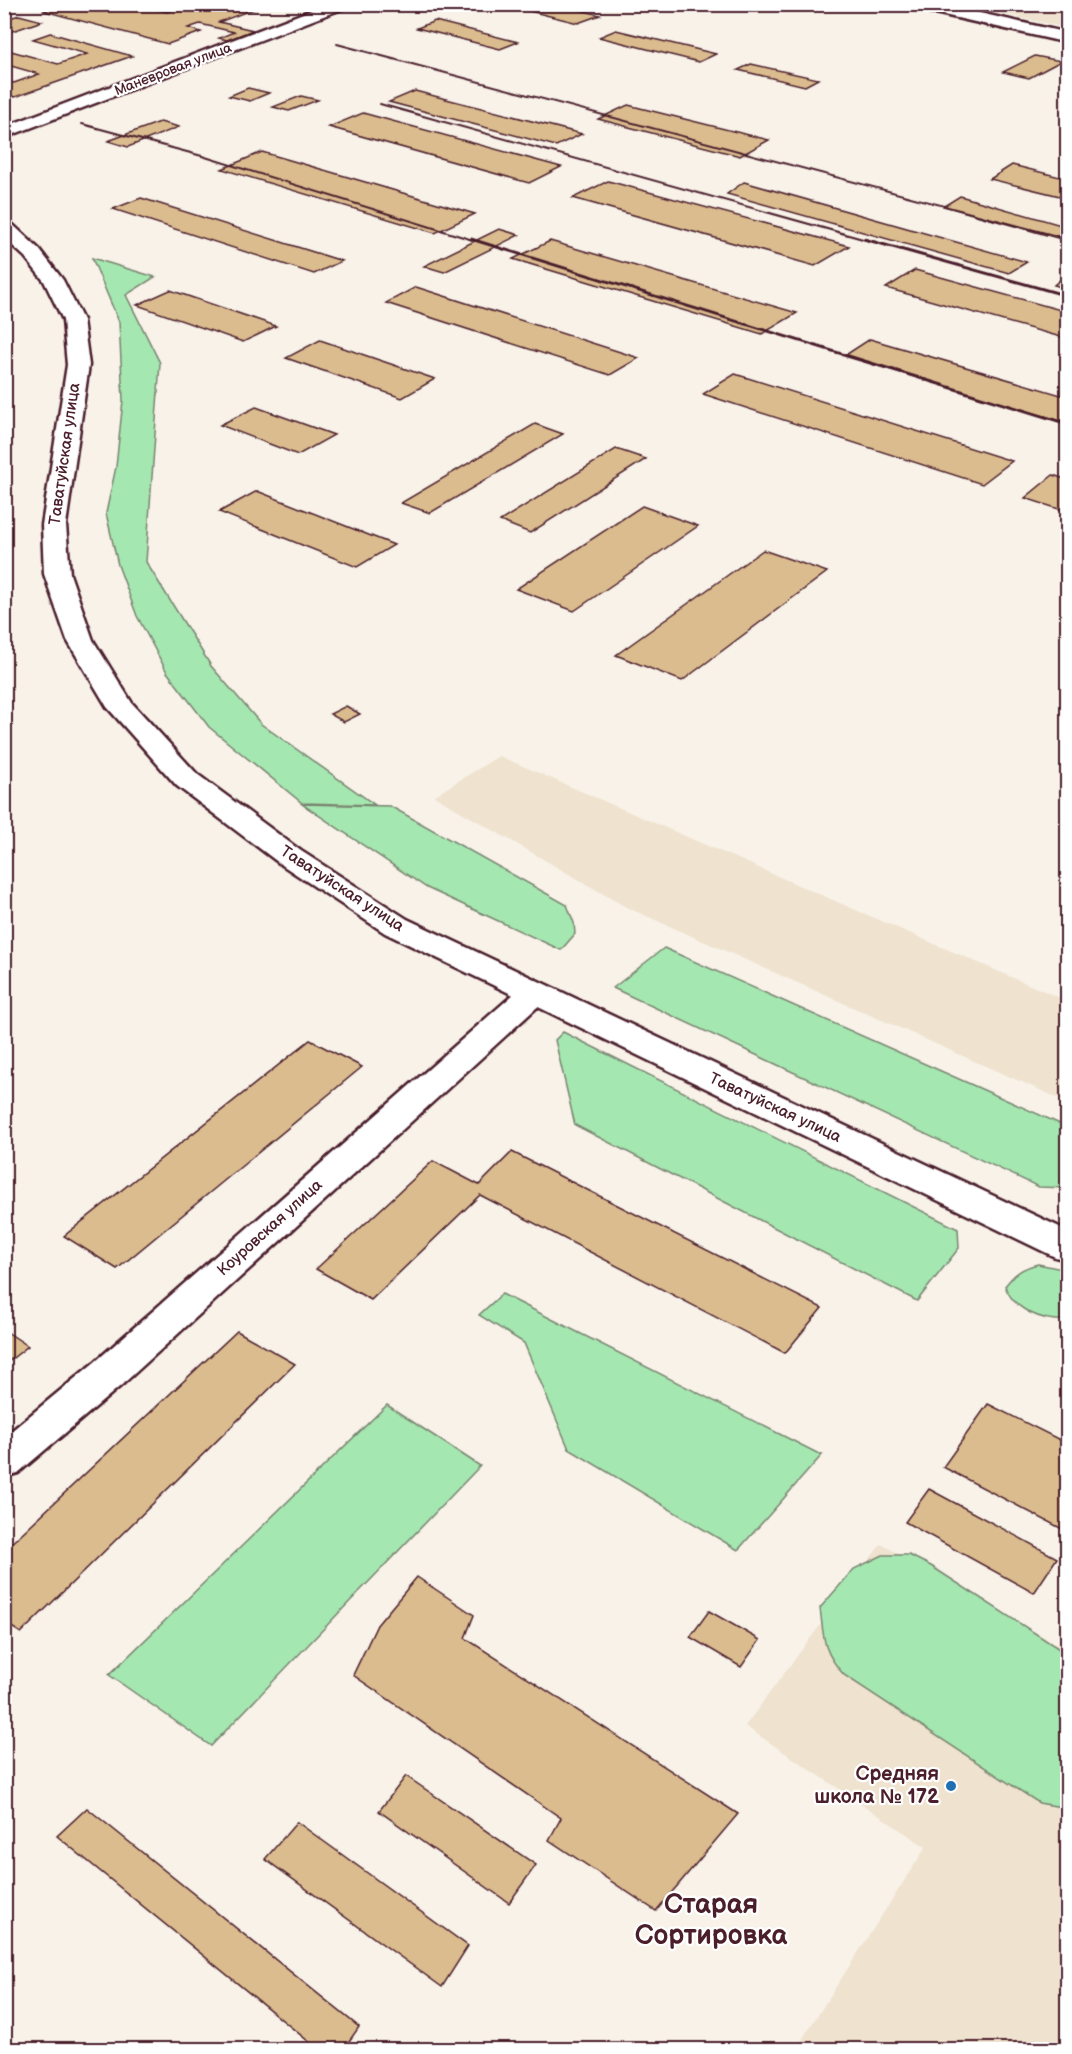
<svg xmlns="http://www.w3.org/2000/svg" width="1072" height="2054" font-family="'Balsamiq Sans',sans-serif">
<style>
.built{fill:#efe2ce}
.green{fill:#a5e7b1;stroke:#78836e;stroke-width:1.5}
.building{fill:#dbbc8f;stroke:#4a1f2b;stroke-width:1.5}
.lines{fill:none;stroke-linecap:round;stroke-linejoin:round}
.minor-casing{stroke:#4a1f2b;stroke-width:5}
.major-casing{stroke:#4a1f2b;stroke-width:5}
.minor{fill:#fff;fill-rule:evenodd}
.major{fill:#fff;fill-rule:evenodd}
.rail-far1{stroke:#4a1f2b;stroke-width:2}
.rail{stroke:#4a1f2b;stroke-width:3}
.poi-dot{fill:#1f6fb2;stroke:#fff;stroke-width:2}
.labels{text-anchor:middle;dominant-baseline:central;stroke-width:4.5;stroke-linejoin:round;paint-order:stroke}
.far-street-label{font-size:14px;fill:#4a1f2b;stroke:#fff}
.street-label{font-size:16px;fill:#4a1f2b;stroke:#fff}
.near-poi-label{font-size:20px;font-weight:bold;fill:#4a1f2b;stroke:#fff;text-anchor:end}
.near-district-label{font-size:27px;font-weight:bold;fill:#4a1f2b;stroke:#fff}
</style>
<rect width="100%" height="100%" fill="#f8f2e9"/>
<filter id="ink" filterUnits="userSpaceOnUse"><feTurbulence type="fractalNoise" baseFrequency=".0167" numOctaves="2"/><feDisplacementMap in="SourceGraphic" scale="12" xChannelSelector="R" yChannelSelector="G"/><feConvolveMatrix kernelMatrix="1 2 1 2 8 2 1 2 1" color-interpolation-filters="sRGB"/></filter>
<g filter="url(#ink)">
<!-- built -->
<g class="built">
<polygon points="963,5 1067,5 1067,28"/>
<polygon points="499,756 1067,1001 1067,1102 626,907 434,796"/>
<polygon points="881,1544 1067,1650 1067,2049 796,2049 926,1847 745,1726"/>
</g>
<!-- green -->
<g class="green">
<polygon points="92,258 155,277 126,295 160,363 146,562 211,666 261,724 375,805 302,803 209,727 167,672 137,616 118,565 106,513 116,467 123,400 119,322"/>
<polygon points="302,804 390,806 567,905 574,923 575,934 561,950 427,888"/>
<polygon points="664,948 1067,1127 1067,1188 1039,1187 613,988"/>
<polygon points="563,1032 958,1229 959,1248 917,1301 575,1125 555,1040"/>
<path d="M 1038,1264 L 1067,1270 L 1067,1320 C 1043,1322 1013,1310 1005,1286 C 1015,1273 1022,1268 1038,1264 Z"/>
<polygon points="502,1294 821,1455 822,1455 738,1550 569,1449 524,1343 479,1315"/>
<polygon points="387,1405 480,1466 211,1746 109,1675"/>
<path d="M 883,1555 L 909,1555 L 931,1566 L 1067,1654 L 1067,1808 L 1039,1803 L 844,1675 C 822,1650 824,1639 820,1608 L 854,1569 Z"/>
</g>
<!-- building -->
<g class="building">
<polygon points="64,4 136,4 167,12 189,4 267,4 219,22 253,30 227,40 219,38 234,32 200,24 188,28 201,32 168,44 44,11"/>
<polygon points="513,4 558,4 600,15 578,23 509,6"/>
<polygon points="19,15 42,21 4,34 4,20"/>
<polygon points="435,21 518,42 500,49 417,28"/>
<polygon points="616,30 716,54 699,62 599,37"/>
<polygon points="50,33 132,56 15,97 4,94 4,80 14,83 39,74 4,64 4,49 58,64 87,54 33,39"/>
<polygon points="1035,56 1061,61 1029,78 1003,72"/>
<polygon points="751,64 818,79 805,86 738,70"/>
<polygon points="248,88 269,93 250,101 229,96"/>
<polygon points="415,91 582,134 556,146 389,102"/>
<polygon points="301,96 318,100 289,111 273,107"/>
<polygon points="628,105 769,140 740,156 598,119"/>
<polygon points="363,113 561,167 529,183 329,127"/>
<polygon points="160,122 179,127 128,147 108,141"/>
<polygon points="262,152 475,214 435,233 222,169"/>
<polygon points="1012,165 1068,179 1068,198 990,179"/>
<polygon points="608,181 849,246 815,266 573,198"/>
<polygon points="744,182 1027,262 1009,273 727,194"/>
<polygon points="960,196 1068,227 1068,241 944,206"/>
<polygon points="141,198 342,261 314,274 113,209"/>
<polygon points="499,229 519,235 444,272 424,266"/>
<polygon points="550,241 797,313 762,334 513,259"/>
<polygon points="915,270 1068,312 1068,339 886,288"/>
<polygon points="1068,274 1068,289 1054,285 1067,274"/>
<polygon points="416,287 639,358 610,375 386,303"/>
<polygon points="170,290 276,326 243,342 137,305"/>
<polygon points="870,339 1068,397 1068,423 844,356"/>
<polygon points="320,340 435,379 402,398 286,358"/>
<polygon points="735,374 1012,461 982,484 703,394"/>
<polygon points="256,407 334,435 298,455 220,425"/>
<polygon points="535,424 563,434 430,513 401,503"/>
<polygon points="616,449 646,459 530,533 500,521"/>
<polygon points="1053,475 1068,480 1068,512 1025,498"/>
<polygon points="257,491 394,545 357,567 219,512"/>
<polygon points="642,506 698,526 574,611 516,589"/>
<polygon points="763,550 827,572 682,681 616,655"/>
<polygon points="346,706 360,714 344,722 330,714"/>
<polygon points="310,1040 362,1067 117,1269 64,1236"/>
<polygon points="512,1152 822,1308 785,1353 480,1195 371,1300 316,1269 433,1161 479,1185"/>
<polygon points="4,1330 28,1346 4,1365"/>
<polygon points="237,1331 295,1364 21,1633 4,1622 4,1550"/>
<polygon points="988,1404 1068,1444 1068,1532 943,1467"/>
<polygon points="929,1489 1057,1558 1034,1593 905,1522"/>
<polygon points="417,1577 474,1615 465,1638 738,1814 656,1911 549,1840 561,1818 353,1675 377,1625"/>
<polygon points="709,1611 760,1640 741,1667 690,1637"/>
<polygon points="406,1776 536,1865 509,1903 379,1811"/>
<polygon points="87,1808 359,2027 343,2050 319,2050 57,1836"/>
<polygon points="297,1822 468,1946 442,1987 265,1859"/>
</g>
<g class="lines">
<!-- minor casing -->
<g class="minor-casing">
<g id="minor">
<polygon points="910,4 940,4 1068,33 1068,43 917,9"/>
<polygon points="534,983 545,986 550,993 545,1000 124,1383 18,1473 4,1477 4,1437 96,1361 523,986"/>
</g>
</g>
<!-- major casing -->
<g class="major-casing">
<g id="major">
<polygon points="327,4 349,4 347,7 4,138 4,127"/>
<polygon points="4,221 11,223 39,249 63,280 83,320 89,365 66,525 70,574 93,640 132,703 197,774 301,851 407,919 1068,1231 1068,1260 1055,1257 385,933 279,863 177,786 107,707 67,640 44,574 42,525 67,365 63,320 44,281 25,257 4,238"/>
</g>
</g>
<!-- minor -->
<use href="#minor" class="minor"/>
<!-- major -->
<use href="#major" class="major"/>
<!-- rail-far1 -->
<g class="rail-far1">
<polyline points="337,44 1068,239"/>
<polyline points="380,104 870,241"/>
<polyline points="82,124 202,156 476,241"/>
</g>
<!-- rail -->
<g class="rail">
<polyline points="471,239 1068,424"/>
<polyline points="864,239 1068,296"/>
</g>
</g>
</g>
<!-- markers -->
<circle class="poi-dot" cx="951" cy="1786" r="6"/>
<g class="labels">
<!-- far-street labels -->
<g class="far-street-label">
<text transform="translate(173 69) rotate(-21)">Маневровая улица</text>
</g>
<!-- street labels -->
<g class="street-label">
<text transform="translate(65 454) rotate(-82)">Таватуйская улица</text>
<text transform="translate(342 889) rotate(33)">Таватуйская улица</text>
<text transform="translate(775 1108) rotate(25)">Таватуйская улица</text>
<text transform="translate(270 1228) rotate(-42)">Коуровская улица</text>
</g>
<!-- near-poi labels -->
<g class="near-poi-label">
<text x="939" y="1774">Средняя<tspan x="939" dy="23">школа № 172</tspan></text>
</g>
<!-- near-district labels -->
<g class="near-district-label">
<text x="711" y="1905">Старая<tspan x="711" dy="31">Сортировка</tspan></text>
</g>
</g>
<!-- margin -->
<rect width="1072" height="2054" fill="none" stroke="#fff" stroke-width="24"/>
<rect x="12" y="12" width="1048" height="2030" fill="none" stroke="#4a1f2b" stroke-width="2" filter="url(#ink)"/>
</svg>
